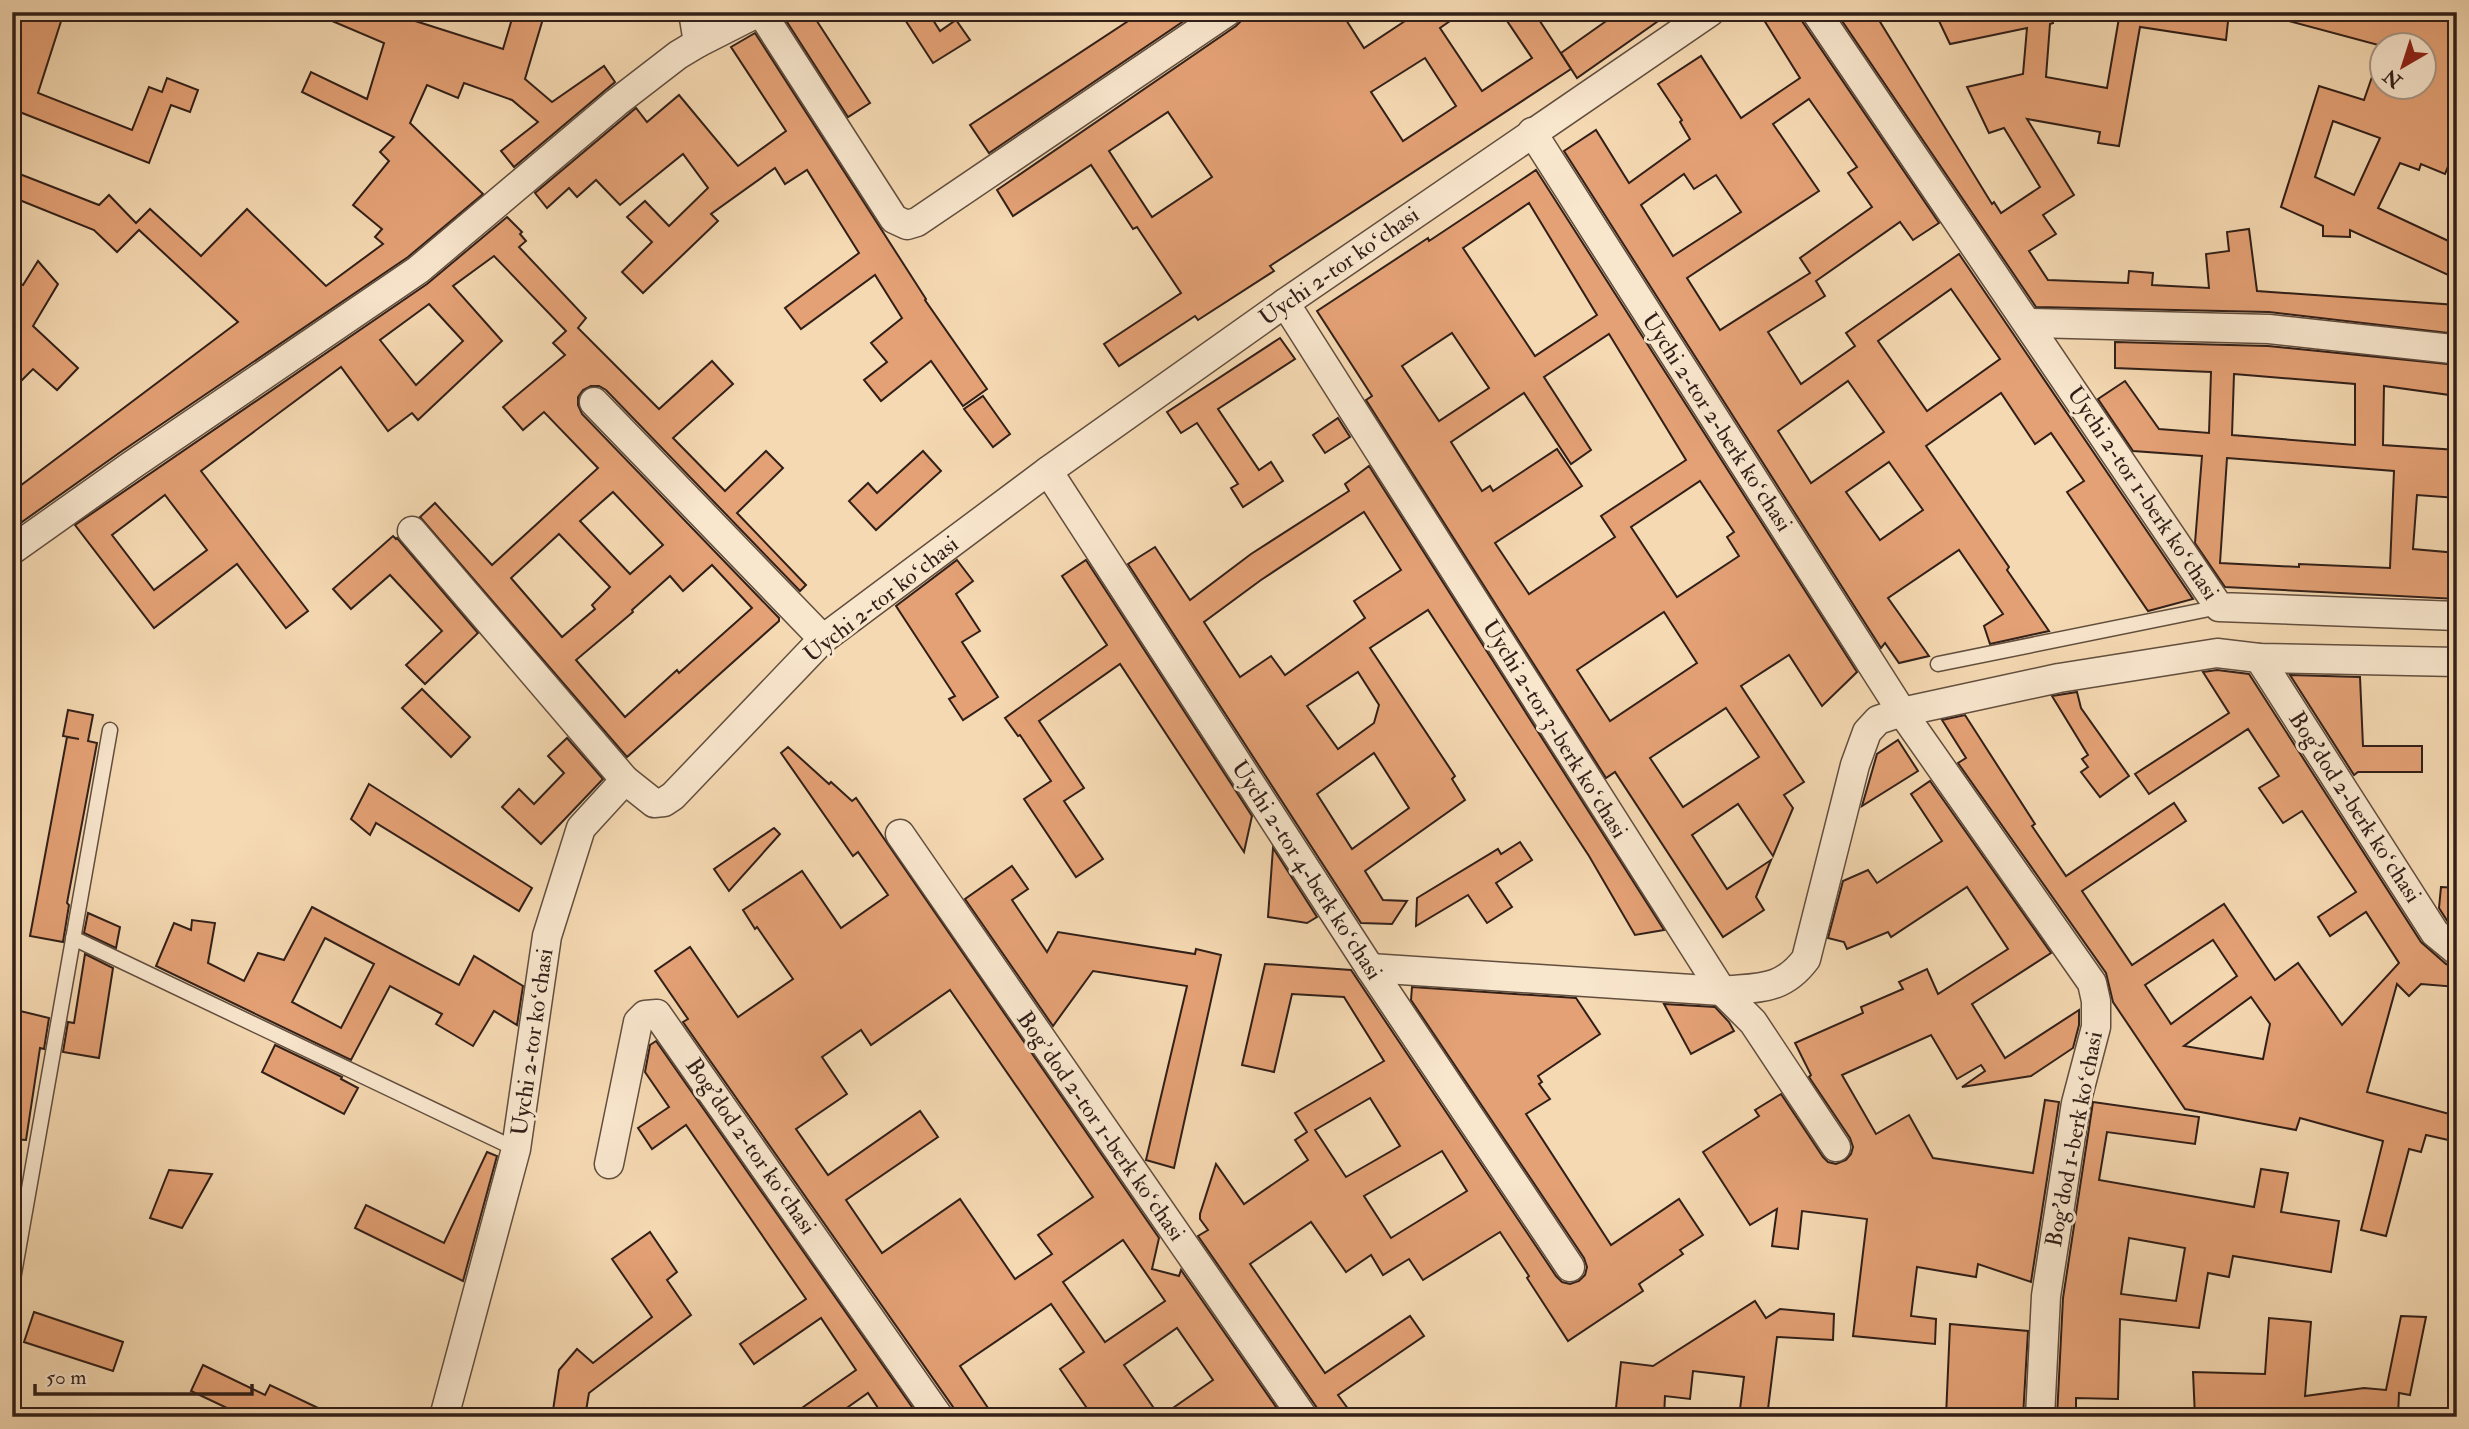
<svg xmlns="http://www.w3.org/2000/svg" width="2469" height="1429" font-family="'IM FELL Double Pica',serif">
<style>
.building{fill:#e4a175;stroke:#311f18;stroke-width:2;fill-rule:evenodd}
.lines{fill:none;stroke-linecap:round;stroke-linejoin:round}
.service-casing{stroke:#624e3e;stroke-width:17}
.minor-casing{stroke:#624e3e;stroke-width:31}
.service{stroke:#f8e6cd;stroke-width:14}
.minor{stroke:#f8e6cd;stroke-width:28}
.labels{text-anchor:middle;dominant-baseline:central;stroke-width:6;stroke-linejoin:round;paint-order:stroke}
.street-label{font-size:23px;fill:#311f18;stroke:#f8e6cd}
</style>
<rect width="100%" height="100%" fill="#f5d9b2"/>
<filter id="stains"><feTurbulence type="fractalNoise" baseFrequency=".00286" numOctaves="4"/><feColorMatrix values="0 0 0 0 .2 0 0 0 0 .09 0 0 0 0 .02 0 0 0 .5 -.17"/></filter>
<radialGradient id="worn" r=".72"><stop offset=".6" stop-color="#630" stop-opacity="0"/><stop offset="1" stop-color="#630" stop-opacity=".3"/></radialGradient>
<!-- building -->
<g class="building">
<polygon points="12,12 64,12 38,93 132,130 149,87 162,92 167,78 198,90 190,112 171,105 149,163 12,109"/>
<polygon points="311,12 411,12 409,19 503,49 514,12 545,12 525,79 552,102 604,66 615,82 514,167 501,151 538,122 512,100 464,83 458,98 427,85 410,123 483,194 408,257 122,451 12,529 12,492 238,322 139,230 117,252 94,230 12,197 12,171 99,205 109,195 136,223 150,209 201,256 247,209 326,286 383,244 375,237 382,229 353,205 389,161 380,152 394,137 302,92 311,72 367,99 384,43"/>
<polygon points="802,12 811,12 870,103 848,117 787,22"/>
<polygon points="900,12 928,12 940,31 956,20 970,40 933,63"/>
<polygon points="1142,12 1197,12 989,153 970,125"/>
<path d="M 1243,12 L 1341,12 L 1364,48 L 1405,21 L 1399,12 L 1463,12 L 1440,28 L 1482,91 L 1532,58 L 1501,12 L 1534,12 L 1571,69 L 1270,266 L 1274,271 L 1198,320 L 1195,316 L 1119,366 L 1104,344 L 1181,293 L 1137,227 L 1133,229 L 1091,165 L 1013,216 L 997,190 L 1236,26 L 1242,20 ZM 1425,58 L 1456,106 L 1403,141 L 1371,92 ZM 1168,112 L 1212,177 L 1152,217 L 1109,151 Z"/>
<polygon points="1619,12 1671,12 1577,78 1561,53"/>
<path d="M 1759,12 L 1800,12 L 1802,21 L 1939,223 L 1913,240 L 1900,222 L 1816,281 L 1825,296 L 1768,332 L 1801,384 L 1855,346 L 1846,333 L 1959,254 L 2193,599 L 2148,611 L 2067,492 L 2084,481 L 2051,433 L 2035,444 L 2001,393 L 1926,446 L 2009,567 L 2007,570 L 2049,631 L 1990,644 L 1984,626 L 2003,614 L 1959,550 L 1888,598 L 1929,656 L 1899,663 L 1885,643 L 1881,648 L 1564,151 L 1596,130 L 1629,183 L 1690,139 L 1680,122 L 1682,120 L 1658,84 L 1701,56 L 1741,118 L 1800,78 ZM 1809,99 L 1857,167 L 1848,173 L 1872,207 L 1800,258 L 1810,273 L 1720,330 L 1687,278 L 1819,191 L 1773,124 ZM 1684,174 L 1694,189 L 1716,175 L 1741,212 L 1673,256 L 1641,205 ZM 1951,289 L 2000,359 L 1927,411 L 1878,341 ZM 1848,381 L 1884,432 L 1811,483 L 1778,431 ZM 1889,462 L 1923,510 L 1880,540 L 1846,492 Z"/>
<polygon points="1836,12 1874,12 1992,204 1994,202 2001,213 2040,187 2004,128 1989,133 1967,87 2023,74 2027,28 1950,44 1939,21 1983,12 2051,12 2053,23 2050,24 2046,77 2107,88 2120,12 2229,12 2226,40 2140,27 2119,146 2098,143 2100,132 2027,119 2074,195 2043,215 2056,234 2029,251 2048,280 2128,283 2129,271 2153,273 2152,285 2209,288 2206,254 2229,251 2227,232 2249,229 2257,291 2457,305 2457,334 2269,312 2036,307"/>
<path d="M 2286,12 L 2457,12 L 2457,144 L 2445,174 L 2421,164 L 2419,170 L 2400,163 L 2378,208 L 2457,245 L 2457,279 L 2350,230 L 2350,237 L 2323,236 L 2323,226 L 2281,207 L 2319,86 L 2364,100 L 2382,48 L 2382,88 L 2424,88 L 2424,46 L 2382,46 L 2285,20 ZM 2333,121 L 2380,138 L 2354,195 L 2315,177 Z"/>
<polygon points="755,33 926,299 925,300 987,389 963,406 931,361 881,401 864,380 887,362 871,343 902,318 875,275 801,329 785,308 859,253 807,170 785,184 775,168 711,214 718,221 643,293 622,272 652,242 627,217 645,201 669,226 708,188 683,154 620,205 596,180 577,197 569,188 547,208 535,193 636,108 647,122 679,95 738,166 786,131 731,47"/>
<path d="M 1536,170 L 1857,672 L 1822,706 L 1789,655 L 1741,686 L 1804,782 L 1784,795 L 1793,808 L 1773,856 L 1738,804 L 1692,835 L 1727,889 L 1771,860 L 1756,897 L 1764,910 L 1723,937 L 1615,772 L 1606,778 L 1366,400 L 1372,396 L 1317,311 L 1428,238 L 1429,241 ZM 1529,203 L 1597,315 L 1535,356 L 1463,248 ZM 1452,333 L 1489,388 L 1439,421 L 1402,366 ZM 1609,334 L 1686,460 L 1601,516 L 1615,537 L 1529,594 L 1495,543 L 1582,486 L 1557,449 L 1493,491 L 1490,486 L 1482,491 L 1451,442 L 1524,393 L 1571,464 L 1591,450 L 1544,377 ZM 1700,481 L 1734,532 L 1727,537 L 1739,556 L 1677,597 L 1631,527 ZM 1664,612 L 1697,663 L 1610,721 L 1577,670 ZM 1726,708 L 1759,757 L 1683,807 L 1650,758 Z"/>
<path d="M 507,217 L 522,232 L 520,234 L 526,241 L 519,247 L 586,318 L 578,328 L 659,409 L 712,361 L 733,384 L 673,438 L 725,491 L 766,451 L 783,468 L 737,513 L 806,585 L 800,591 L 606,390 L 599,386 L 591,386 L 583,390 L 578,397 L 578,405 L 582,414 L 779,618 L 779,621 L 627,757 L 420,517 L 435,503 L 492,565 L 598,468 L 544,412 L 523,430 L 503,407 L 565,355 L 553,343 L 566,331 L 494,256 L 453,286 L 502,341 L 418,420 L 412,413 L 388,431 L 341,367 L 201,471 L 308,611 L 286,628 L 237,564 L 154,628 L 75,525 L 427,284 ZM 429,304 L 463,341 L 416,385 L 380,340 ZM 613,492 L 663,545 L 630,574 L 580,521 ZM 165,495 L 207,550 L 154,590 L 112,535 ZM 559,534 L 610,587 L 592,605 L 595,609 L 562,637 L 511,578 ZM 712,565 L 752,608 L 679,673 L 677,670 L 625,717 L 576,660 L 633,612 L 632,610 L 670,576 L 683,591 Z"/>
<polygon points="38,261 58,284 33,326 78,368 57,390 33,369 12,390 12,280 23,285"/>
<polygon points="1280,338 1295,359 1218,409 1259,470 1271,462 1283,481 1243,507 1231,488 1238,484 1197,423 1181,433 1167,412"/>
<path d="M 2115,342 L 2268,346 L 2457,365 L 2457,396 L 2384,386 L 2383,445 L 2457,450 L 2457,498 L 2417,495 L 2413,549 L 2457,553 L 2457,599 L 2225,587 L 2195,543 L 2202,456 L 2133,451 L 2098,399 L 2125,381 L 2159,429 L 2209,433 L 2211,372 L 2115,368 ZM 2234,374 L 2355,384 L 2355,445 L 2232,435 ZM 2227,458 L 2394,471 L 2390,568 L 2299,564 L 2299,567 L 2220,563 Z"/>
<polygon points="983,396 1010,434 993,447 964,409"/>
<polygon points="1338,418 1350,437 1325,453 1313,435"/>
<polygon points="923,451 941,471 876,530 849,501 868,483 877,493"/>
<path d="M 1369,466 L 1664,930 L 1635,935 L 1589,856 L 1428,610 L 1370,648 L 1455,776 L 1452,779 L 1465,800 L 1365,871 L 1383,900 L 1407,901 L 1392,924 L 1361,923 L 1128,564 L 1155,547 L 1190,600 L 1251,554 L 1349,491 L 1345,484 ZM 1364,512 L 1401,570 L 1354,601 L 1365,618 L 1285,675 L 1271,656 L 1240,677 L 1204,622 L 1261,580 ZM 1358,672 L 1379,705 L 1374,723 L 1338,749 L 1307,706 ZM 1374,753 L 1409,808 L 1352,849 L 1317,794 Z"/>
<polygon points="393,536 396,539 397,538 478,633 425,684 406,665 442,631 390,575 351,609 333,589"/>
<polygon points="957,560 973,581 956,594 980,631 962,642 998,697 963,720 949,699 955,696 896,606"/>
<polygon points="1086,560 1252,816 1244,852 1120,664 1039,721 1084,788 1064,801 1103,859 1076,877 1024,799 1051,781 1020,735 1018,736 1005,718 1107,645 1062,576"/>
<path d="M 2217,670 L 2249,674 L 2421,942 L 2446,964 L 2457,967 L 2457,987 L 2421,984 L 2409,996 L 2397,984 L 2367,1092 L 2457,1116 L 2457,1142 L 2426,1135 L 2421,1152 L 2409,1149 L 2386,1236 L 2361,1230 L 2383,1141 L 2300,1118 L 2296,1130 L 2185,1109 L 2113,1002 L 2106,973 L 1958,763 L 1966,758 L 1942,720 L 1965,715 L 2035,824 L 2032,826 L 2066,876 L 2174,803 L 2186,821 L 2082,891 L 2132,965 L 2224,904 L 2275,980 L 2298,963 L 2342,1025 L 2399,963 L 2366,912 L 2330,936 L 2318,917 L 2356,892 L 2302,811 L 2283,823 L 2259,788 L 2279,776 L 2248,729 L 2149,794 L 2135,774 L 2229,713 L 2203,672 ZM 2213,940 L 2237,976 L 2171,1024 L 2145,985 ZM 2251,997 L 2270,1024 L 2263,1059 L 2184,1046 Z"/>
<polygon points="2290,675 2360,677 2363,746 2422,746 2422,772 2358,772 2354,775"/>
<polygon points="422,689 470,737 451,757 402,708"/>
<polygon points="2077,692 2081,708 2129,776 2100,797 2081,772 2088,767 2082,759 2088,755 2052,696"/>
<polygon points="68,710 93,715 88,741 97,743 67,903 69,905 63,942 30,936 67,737 79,739 63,736"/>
<polygon points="567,738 603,779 541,844 502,807 519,789 534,804 564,773 548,756"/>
<polygon points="1898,740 1918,771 1862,806 1877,754"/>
<path d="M 788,747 L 829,784 L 831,782 L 852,801 L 856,798 L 1159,1238 L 1152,1269 L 1179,1276 L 1181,1270 L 1283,1417 L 1160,1417 L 1213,1380 L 1177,1328 L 1124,1365 L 1160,1417 L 1093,1417 L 1060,1369 L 1084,1352 L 1051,1304 L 960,1366 L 994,1417 L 955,1417 L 953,1407 L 683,1022 L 688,1019 L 655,971 L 690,947 L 738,1017 L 793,979 L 757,927 L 755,929 L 743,910 L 802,871 L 841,928 L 888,895 L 858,852 L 853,856 L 781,753 ZM 950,990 L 1093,1197 L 1038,1235 L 1052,1254 L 1015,1279 L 960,1199 L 882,1253 L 846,1200 L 938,1137 L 920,1111 L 828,1175 L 796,1129 L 847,1094 L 822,1057 L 861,1030 L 871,1045 ZM 1123,1240 L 1165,1301 L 1105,1342 L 1063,1282 Z"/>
<polygon points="1930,781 2051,953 1972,1004 2005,1058 2079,1010 2079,1025 2073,1048 2031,1076 1962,1087 1985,1071 1981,1065 1957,1079 1931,1035 1842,1075 1876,1134 1909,1115 1933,1158 2033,1173 2045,1100 2059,1102 2031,1282 1978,1264 1976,1277 1917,1267 1911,1316 1936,1319 1935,1344 1853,1336 1867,1219 1802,1211 1798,1249 1772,1246 1777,1209 1750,1225 1703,1152 1759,1116 1755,1110 1781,1094 1823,1157 1828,1162 1836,1164 1846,1160 1851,1154 1853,1147 1850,1138 1809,1077 1811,1075 1795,1043 1863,1013 1861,1007 1903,989 1899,982 1927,969 1938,994 2008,949 1967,887 1891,937 1888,932 1847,949 1844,942 1828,938 1843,881 1868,870 1877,883 1942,841 1911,794"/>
<polygon points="369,784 532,888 519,911 376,823 370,835 351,819"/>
<polygon points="774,828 780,834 729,891 714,869"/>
<polygon points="1520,842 1532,860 1496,883 1512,907 1487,923 1468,895 1416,926 1417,898 1498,849 1501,854"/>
<polygon points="1273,848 1317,917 1307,923 1268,917"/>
<polygon points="1012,866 1028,889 1012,900 1047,952 1058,932 1195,954 1196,949 1221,955 1174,1168 1146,1160 1187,986 1093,971 1053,1026 965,899"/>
<polygon points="2441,887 2457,888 2457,929 2448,922 2439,908"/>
<path d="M 312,907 L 459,985 L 474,956 L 523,986 L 517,1025 L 494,1011 L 473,1046 L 436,1024 L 442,1014 L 390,986 L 351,1060 L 156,966 L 174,923 L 191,930 L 192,920 L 215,923 L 208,963 L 244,981 L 258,953 L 284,960 ZM 325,938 L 374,964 L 341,1028 L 292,1002 Z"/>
<polygon points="88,913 120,927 116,948 84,933"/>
<polygon points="85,954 113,968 99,1058 63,1052 68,1022 74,1023"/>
<path d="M 1265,964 L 1351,970 L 1556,1276 L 1562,1282 L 1570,1284 L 1579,1281 L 1585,1275 L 1587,1267 L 1584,1258 L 1411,1000 L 1412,987 L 1576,998 L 1600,1034 L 1538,1076 L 1542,1082 L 1539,1084 L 1550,1099 L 1526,1114 L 1611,1245 L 1679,1199 L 1703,1235 L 1680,1250 L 1683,1254 L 1639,1284 L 1643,1291 L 1568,1341 L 1527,1278 L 1529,1276 L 1500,1232 L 1423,1280 L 1409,1259 L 1383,1275 L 1371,1255 L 1346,1272 L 1311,1222 L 1250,1264 L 1325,1373 L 1410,1316 L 1424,1336 L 1338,1395 L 1354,1417 L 1319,1417 L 1317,1408 L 1198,1236 L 1208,1230 L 1200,1219 L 1200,1214 L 1216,1164 L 1244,1204 L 1308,1160 L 1295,1140 L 1307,1132 L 1295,1113 L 1384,1061 L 1344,997 L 1292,994 L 1274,1072 L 1242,1065 ZM 1370,1098 L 1400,1146 L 1346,1177 L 1315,1130 ZM 1442,1151 L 1467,1191 L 1391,1238 L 1364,1196 Z"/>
<polygon points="1664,1004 1715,1007 1729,1022 1734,1031 1691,1054"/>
<polygon points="12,1009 49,1018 44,1049 40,1048 26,1140 12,1139"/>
<polygon points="656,1041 919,1417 884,1417 868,1393 834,1417 789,1417 856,1370 821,1318 754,1364 740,1344 806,1299 686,1125 652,1149 638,1128 669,1107 645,1072 650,1045"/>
<polygon points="275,1045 342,1077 341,1079 358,1088 344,1114 262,1072"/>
<path d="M 2093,1102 L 2199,1117 L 2195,1144 L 2107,1132 L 2099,1180 L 2254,1207 L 2261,1169 L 2288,1173 L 2281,1212 L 2339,1221 L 2331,1272 L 2233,1256 L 2229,1277 L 2208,1273 L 2199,1328 L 2120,1319 L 2118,1399 L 2076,1398 L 2076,1417 L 2057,1417 L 2063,1298 ZM 2129,1238 L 2185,1248 L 2176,1301 L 2121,1294 Z"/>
<polygon points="487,1152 497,1156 463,1281 355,1228 366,1205 444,1243"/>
<polygon points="169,1170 212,1174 182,1228 150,1218"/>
<polygon points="650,1232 677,1272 667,1280 691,1315 589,1393 585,1417 552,1417 559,1370 577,1349 593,1363 652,1317 612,1259"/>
<polygon points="1755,1301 1766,1318 1780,1309 1834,1314 1833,1340 1777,1337 1767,1417 1739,1417 1744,1377 1693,1371 1690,1399 1665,1396 1664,1417 1615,1417 1621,1362 1653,1366"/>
<polygon points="34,1312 123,1342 113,1371 24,1342"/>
<polygon points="2401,1316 2426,1317 2410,1395 2399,1393 2398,1417 2195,1417 2193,1372 2265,1374 2269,1318 2311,1322 2305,1396 2364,1388 2386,1390"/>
<polygon points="1950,1324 2028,1331 2023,1417 1946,1417"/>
<polygon points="203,1365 265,1395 270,1385 337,1417 246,1417 191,1391"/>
</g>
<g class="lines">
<!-- service casing -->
<g class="service-casing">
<g id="service">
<polyline points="1938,664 2219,607"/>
<polyline points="73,938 516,1149"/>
<polyline points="12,1285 110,730"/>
</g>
</g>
<!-- minor casing -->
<g class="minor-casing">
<g id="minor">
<polyline points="761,12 894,219 907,225 917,222 1227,12"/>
<polyline points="1816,12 2219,607 2457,616"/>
<polyline points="698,43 759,12"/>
<polyline points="1532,132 1902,712 2092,983 2096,1001 2096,1027 2076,1103 2046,1296 2040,1417"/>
<polyline points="1285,303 1722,991 1753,1022 1836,1147"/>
<polyline points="2028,323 2269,329 2452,349"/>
<polyline points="594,402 823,639"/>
<polyline points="1048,471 1370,968 1570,1267"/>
<polyline points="412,531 625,780"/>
<polyline points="12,550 132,465 418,270 617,102 678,55 698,43 693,12"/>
<polyline points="2259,658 2435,933 2457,951"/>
<polyline points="900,834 1303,1417"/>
<path d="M 1370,968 L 1722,991 C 1759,987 1782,991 1806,959 L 1855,765 L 1867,732 L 1878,720 L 1902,712 L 2059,678 L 2217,653 L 2259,658 L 2457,662"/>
<polyline points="609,1164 638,1022 645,1015 657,1014 939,1417"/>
<polyline points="444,1417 516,1149 547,936 581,828 625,780 654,803 664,802 673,796 823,639 1048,471 1285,303 1710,12"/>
</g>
</g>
<!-- service -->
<use href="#service" class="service"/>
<!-- minor -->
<use href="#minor" class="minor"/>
</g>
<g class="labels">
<!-- street labels -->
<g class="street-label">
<text transform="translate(1339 266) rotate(-35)">Uychi 2-tor koʻchasi</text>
<text transform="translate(1717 422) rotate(57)">Uychi 2-tor 2-berk koʻchasi</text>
<text transform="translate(2143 493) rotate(56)">Uychi 2-tor 1-berk koʻchasi</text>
<text transform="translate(881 599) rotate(-38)">Uychi 2-tor koʻchasi</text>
<text transform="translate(1555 729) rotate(58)">Uychi 2-tor 3-berk koʻchasi</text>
<text transform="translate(2355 807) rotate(57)">Bog'dod 2-berk koʻchasi</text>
<text transform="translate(1307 870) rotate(57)">Uychi 2-tor 4-berk koʻchasi</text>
<text transform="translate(532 1042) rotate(-82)">Uychi 2-tor koʻchasi</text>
<text transform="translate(1101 1126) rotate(55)">Bogʼdod 2-tor 1-berk koʻchasi</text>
<text transform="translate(2074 1139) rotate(-79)">Bog'dod 1-berk koʻchasi</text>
<text transform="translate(751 1146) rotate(55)">Bog'dod 2-tor koʻchasi</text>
</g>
</g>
<!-- margin -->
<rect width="2469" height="1429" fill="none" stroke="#f5d9b2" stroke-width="42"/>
<rect x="14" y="14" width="2441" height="1401" fill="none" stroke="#311f18" stroke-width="3.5"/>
<rect x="21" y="21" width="2427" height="1387" fill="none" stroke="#311f18" stroke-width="2"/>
<!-- north arrow -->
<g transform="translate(2403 66) rotate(219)"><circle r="33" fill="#f8e6cd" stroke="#a89685" stroke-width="2"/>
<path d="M0-5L12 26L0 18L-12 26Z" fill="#8f2418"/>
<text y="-10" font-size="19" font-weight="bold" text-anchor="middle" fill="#311f18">N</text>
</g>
<!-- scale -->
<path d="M35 1384v10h217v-10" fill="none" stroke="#311f18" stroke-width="3.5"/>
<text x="46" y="1384" font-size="21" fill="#311f18" stroke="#f8e6cd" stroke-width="5" paint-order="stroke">50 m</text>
<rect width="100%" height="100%" filter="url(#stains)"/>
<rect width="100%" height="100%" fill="url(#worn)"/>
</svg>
